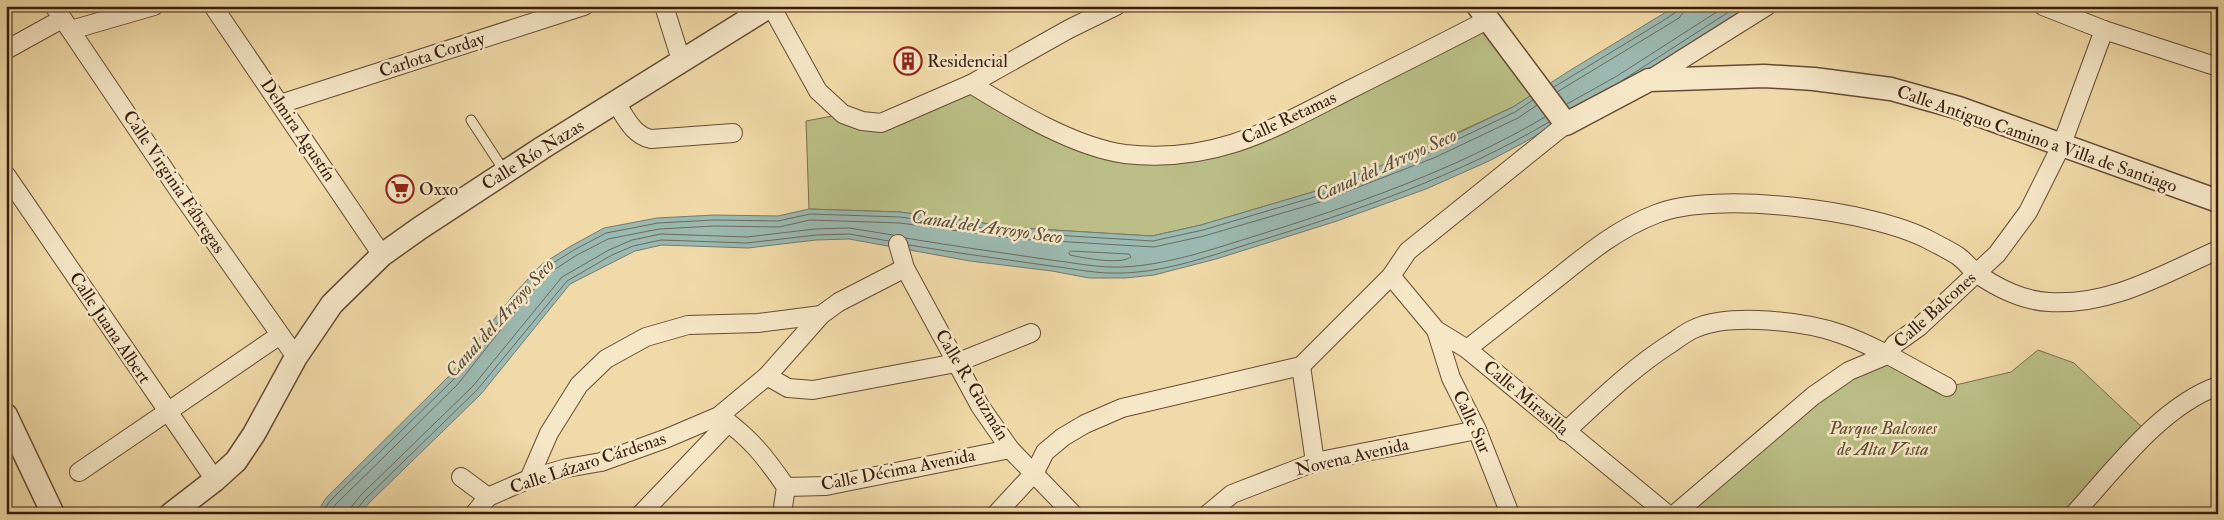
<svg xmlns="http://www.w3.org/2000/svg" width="2224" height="520" font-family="'IM FELL Double Pica',serif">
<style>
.green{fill:#bbbf87;stroke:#7a6e4a}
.water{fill:#9cb9b1;stroke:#747b6f}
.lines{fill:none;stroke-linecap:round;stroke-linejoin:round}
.shore{stroke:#6a6b5f;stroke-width:1}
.service-casing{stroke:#664c34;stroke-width:11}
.minor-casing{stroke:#664c34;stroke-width:20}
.tertiary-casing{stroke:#664c34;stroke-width:25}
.service{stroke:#f6e7c7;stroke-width:9}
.minor{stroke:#f6e7c7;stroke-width:18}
.tertiary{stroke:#f6e7c7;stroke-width:22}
.labels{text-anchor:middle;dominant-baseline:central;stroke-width:5;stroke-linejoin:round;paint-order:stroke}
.street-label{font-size:18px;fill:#381d0d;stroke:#f6e7c7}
.poi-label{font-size:18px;fill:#381d0d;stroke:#f6e7c7;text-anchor:start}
.park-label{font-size:18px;font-style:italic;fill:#5f4e32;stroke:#f6e7c7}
.water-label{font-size:19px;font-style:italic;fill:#564c3e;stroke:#f6e7c7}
</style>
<rect width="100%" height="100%" fill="#f1daa9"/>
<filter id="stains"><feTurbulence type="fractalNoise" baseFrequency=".004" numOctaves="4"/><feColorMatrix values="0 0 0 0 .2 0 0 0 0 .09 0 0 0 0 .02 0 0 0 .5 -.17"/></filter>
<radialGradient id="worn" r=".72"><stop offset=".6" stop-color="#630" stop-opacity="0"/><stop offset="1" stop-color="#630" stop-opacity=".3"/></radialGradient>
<!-- green -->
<g class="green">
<polygon points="1487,20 1540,90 1513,107 1387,165 1316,191 1201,225 1152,236 1020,228 900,212 809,209 806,121 843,114 862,121 971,84 1124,154 1218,149"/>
<polygon points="2038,350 2074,363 2144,429 2065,514 1675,514 1813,396 1887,355 1947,387 2011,372"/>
</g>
<!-- water -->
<polygon class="water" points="1676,6 1748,6 1623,85 1523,143 1489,161 1426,189 1337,221 1216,259 1154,275 1125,278 1089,278 1052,271 970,261 849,239 816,240 748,248 662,245 635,251 570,284 481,394 369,503 360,514 316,514 326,498 449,376 515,293 542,264 571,246 604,228 657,218 714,215 778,216 809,209 900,212 1020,228 1152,236 1201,225 1316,191 1431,146 1513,107 1569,71"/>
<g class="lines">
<!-- shore -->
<g class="shore">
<polyline points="1623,80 1738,6"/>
<polyline points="1554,87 1661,22 1676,12 1678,6"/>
<polyline points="1557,92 1679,18 1683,13 1684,6"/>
<polyline points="1567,104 1617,76 1726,6"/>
<path d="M 905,238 C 954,246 1003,253 1051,260 C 1076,263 1098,268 1123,267 C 1167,265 1213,249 1255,236 C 1355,205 1455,170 1545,117"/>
<path d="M 909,245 C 956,253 1003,259 1051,266 C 1077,269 1096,274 1122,273 C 1167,272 1213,255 1255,242 C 1356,211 1458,176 1549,122"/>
<path d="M 1071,251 L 1129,254 L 1131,257 C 1121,265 1083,258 1070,255 L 1069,253 Z"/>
<polyline points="321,514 330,501 453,380 519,296 545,268 574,250 606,233 658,223 714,220 778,221 810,214 900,217 1020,233 1153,241 1203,230 1318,196 1433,151 1515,112 1533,100"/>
<polyline points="329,514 335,505 458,384 524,300 549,273 577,255 608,239 659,229 714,226 779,227 810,220 900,223 1019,239 1154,247 1204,236 1320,202 1436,157 1518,118 1537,105"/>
<polyline points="350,514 352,506 361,495 473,386 562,277 609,250 632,240 661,234 747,237 815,229 849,228 893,235"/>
<polyline points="357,514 357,509 365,499 477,390 567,281 612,255 633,246 661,240 747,243 816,235 849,234 889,241"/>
</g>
<!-- service casing -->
<g class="service-casing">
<polyline id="service" points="471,120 505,172"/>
</g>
<!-- minor casing -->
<g class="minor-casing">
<g id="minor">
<polyline points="54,6 181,194 296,357"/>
<polyline points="213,6 382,255"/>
<polyline points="664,6 681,60"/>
<polyline points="771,6 818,91 843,114 862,121 881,123 971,84 1069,29 1116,6"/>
<polyline points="2043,6 2104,30 2218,67"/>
<polyline points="71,30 154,6"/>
<polyline points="6,50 62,19"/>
<polyline points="1649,80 1767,6"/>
<path d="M 971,84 C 1015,111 1074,147 1125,154 C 1215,164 1273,129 1349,90 C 1395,67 1441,44 1487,20"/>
<path d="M 616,103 C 626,118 633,135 651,139 L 733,133"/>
<polyline points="280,104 584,6"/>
<polyline points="6,175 215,480"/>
<polyline points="898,244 905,268 980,406 1010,449 1073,514"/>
<polyline points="1391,276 1436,330 1467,349 1667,514"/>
<polyline points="1436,330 1451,378 1477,430 1510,514"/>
<path d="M 1467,349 C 1496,326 1526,303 1555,280 C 1587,254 1617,229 1656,214 C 1715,190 1873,210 1929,240 C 1938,245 1949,250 1958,256 C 1965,261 1970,268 1976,273 C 1997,288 2024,301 2049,302 C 2111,306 2163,274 2218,250"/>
<polyline points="1301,366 1315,462"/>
<polyline points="767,376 788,388 813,390 956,363 1031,333"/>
<path d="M 720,416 C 751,439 764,455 786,487 L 783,507"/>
<path d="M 1565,432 C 1600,400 1633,367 1673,342 C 1680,337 1688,331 1696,328 C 1731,313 1805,321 1841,334 C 1878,347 1913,369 1947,387"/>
<polyline points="79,472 280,335"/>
<polyline points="461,477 488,497 529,479 567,468 601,462 665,439 719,416 767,376 821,315 839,302 905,268"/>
<polyline points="529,479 549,433 579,385 606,359 646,337 688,325 758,323 821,315"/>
<polyline points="786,487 826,486 1010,449"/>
<polyline points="474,514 488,497"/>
<polyline points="641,514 728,423"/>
<polyline points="996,514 1035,472 1045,452 1063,437 1085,424 1122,408 1301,366 1391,276 1408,251 1566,124"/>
<polyline points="1208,514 1232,494 1315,462 1477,430"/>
<polyline points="1675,514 1813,396 1849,371 1887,355 1895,344 1919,327 1997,254 2028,212 2062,144 2104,30"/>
<path d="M 2074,514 C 2114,470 2161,406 2218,386"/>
</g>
</g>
<!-- tertiary casing -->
<g class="tertiary-casing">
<g id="tertiary">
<polyline points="1478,6 1566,124 1649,80 1764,76 1814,79 1891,89 1959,108 2218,201"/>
<polyline points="6,415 53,514"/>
<polyline points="171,514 215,480 236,461 254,434 296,357 332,304 382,255 420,228 542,148 770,6"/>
</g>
</g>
<!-- service -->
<use href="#service" class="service"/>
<!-- minor -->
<use href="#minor" class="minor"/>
<!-- tertiary -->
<use href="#tertiary" class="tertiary"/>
</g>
<!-- icons -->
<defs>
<g id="building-ring" transform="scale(1.4375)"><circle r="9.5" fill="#f6e7c7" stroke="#8f2418" stroke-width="1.5"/><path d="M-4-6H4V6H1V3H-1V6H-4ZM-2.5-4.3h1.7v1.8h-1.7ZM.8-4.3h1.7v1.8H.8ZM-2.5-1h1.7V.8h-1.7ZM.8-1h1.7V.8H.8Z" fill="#8f2418"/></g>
<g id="supermarket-ring" transform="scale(1.4375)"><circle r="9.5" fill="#f6e7c7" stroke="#8f2418" stroke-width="1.5"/><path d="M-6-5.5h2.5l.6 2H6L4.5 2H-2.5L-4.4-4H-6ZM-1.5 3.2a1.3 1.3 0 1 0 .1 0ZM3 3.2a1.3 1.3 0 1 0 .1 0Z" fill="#8f2418"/></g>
</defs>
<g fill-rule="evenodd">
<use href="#building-ring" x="908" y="61"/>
<use href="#supermarket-ring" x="400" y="189"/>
</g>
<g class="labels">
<!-- street labels -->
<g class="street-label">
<text transform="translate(432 55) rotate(-18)">Carlota Corday</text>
<text transform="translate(1289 118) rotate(-25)">Calle Retamas</text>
<text transform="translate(298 130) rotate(56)">Delmira Agustín</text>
<text transform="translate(2037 139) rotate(19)">Calle Antiguo Camino a Villa de Santiago</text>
<text transform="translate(533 155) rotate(-32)">Calle Río Nazas</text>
<text transform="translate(174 182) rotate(56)">Calle Virginia Fábregas</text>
<text transform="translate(1935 310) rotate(-42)">Calle Balcones</text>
<text transform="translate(110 328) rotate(56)">Calle Juana Albert</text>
<text transform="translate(972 385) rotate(59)">Calle R. Guzmán</text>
<text transform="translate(1526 398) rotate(40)">Calle Mirasilla</text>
<text transform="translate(1472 422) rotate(65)">Calle Sur</text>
<text transform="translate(1352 457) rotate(-13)">Novena Avenida</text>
<text transform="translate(588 463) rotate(-18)">Calle Lázaro Cárdenas</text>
<text transform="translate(898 470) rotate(-11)">Calle Décima Avenida</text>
</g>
<!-- poi labels -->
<g class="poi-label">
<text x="927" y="61">Residencial</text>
<text x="419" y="189">Oxxo</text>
</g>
<!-- park labels -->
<g class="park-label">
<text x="1883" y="428">Parque Balcones<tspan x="1883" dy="21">de Alta Vista</tspan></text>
</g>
<!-- water labels -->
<g class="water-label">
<text transform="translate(1386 165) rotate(-24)">Canal del Arroyo Seco</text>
<text transform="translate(987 227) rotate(8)">Canal del Arroyo Seco</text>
<text transform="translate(500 318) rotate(-48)">Canal del Arroyo Seco</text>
</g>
</g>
<!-- margin -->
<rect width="2224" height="520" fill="none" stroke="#f1daa9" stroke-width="25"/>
<rect x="8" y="8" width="2209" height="505" fill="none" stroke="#381d0d" stroke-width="2.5"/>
<rect x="12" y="12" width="2199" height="495" fill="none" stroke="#381d0d"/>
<rect width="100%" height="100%" filter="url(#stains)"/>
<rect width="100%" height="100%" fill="url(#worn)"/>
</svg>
